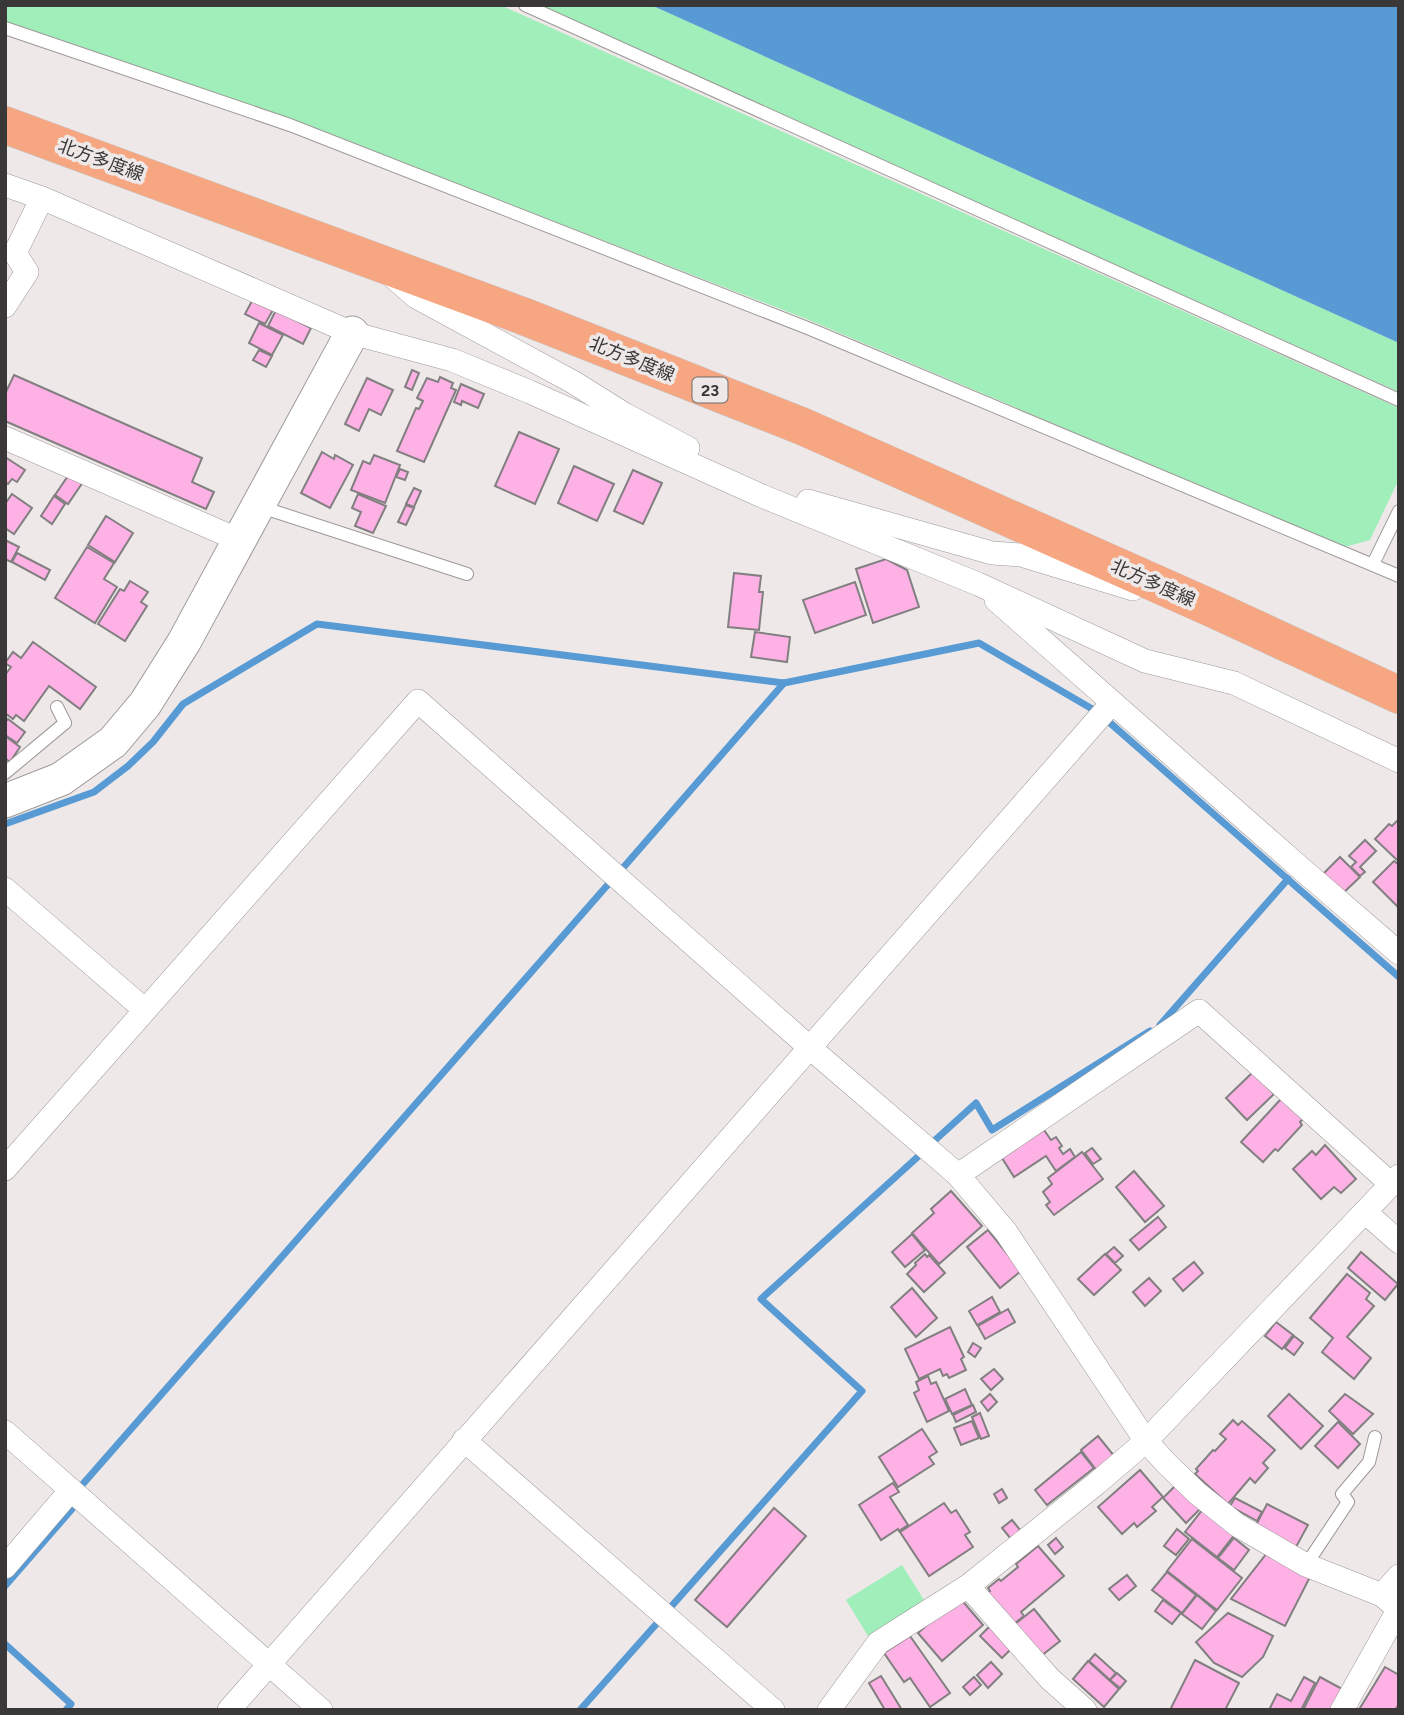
<svg xmlns="http://www.w3.org/2000/svg" width="1404" height="1715" font-family="Figtree,'Noto Sans JP',sans-serif">
<style>
.green{fill:#a0eeba}
.water{fill:#579ad4}
.lines{fill:none;stroke-linecap:round;stroke-linejoin:round}
.stream{stroke:#579ad4;stroke-width:7}
.building{fill:#feb1e5;stroke:#827f81;stroke-width:2}
.lane-casing{stroke:#9d9997;stroke-width:14}
.street-casing{stroke:#9d9997;stroke-width:24}
.secondary-casing{stroke:#9d9997;stroke-width:35}
.primary-casing{stroke:#c8c7c7;stroke-width:38}
.lane{stroke:#fff;stroke-width:12}
.street{stroke:#fff;stroke-width:23}
.secondary{stroke:#fff;stroke-width:33}
.primary{stroke:#f6a782;stroke-width:37}
.labels{text-anchor:middle;dominant-baseline:central;stroke-width:7;stroke-linejoin:round;paint-order:stroke}
.shield{fill:#eee9e8;stroke:#6f6c6c;stroke-width:2}
.shield-label{font-size:16px;font-weight:bold;fill:#393737}
.street-label{font-size:18px;fill:#393737;stroke:#eee9e8}
</style>
<rect width="100%" height="100%" fill="#eee9e8"/>
<!-- green -->
<g class="green">
<polygon points="5,5 500,5 1399,408 1399,479 1370,540 1345,547 809,320 292,120 5,21"/>
<polygon points="535,5 651,5 1399,343 1399,392"/>
<polygon points="902,1565 924,1600 868,1636 846,1600"/>
</g>
<!-- water -->
<polygon class="water" points="651,5 1399,5 1399,343"/>
<g class="lines">
<!-- stream -->
<g class="stream">
<polyline points="1109,722 1399,977"/>
<polyline points="5,824 94,792 128,766 153,742 183,704 317,624 784,683 979,643 1094,710"/>
<polyline points="622,869 784,683"/>
<polyline points="1160,1025 1288,879"/>
<polyline points="933,1142 976,1103 992,1130 1150,1031"/>
<polyline points="82,1485 611,881"/>
<polyline points="5,1586 72,1509"/>
<polyline points="669,1609 862,1391 761,1299 922,1153"/>
<polyline points="5,1644 71,1704 66,1710"/>
<polyline points="580,1710 659,1621"/>
</g>
</g>
<!-- building -->
<g class="building">
<polygon points="253,299 273,310 265,324 245,314"/>
<polygon points="276,310 311,328 303,344 268,326"/>
<polygon points="259,323 283,335 272,355 249,343"/>
<polygon points="259,350 272,356 266,367 253,360"/>
<polygon points="412,370 419,373 412,390 405,387"/>
<polygon points="14,375 202,458 192,482 214,492 206,509 5,421 5,394"/>
<polygon points="440,377 453,383 451,388 456,390 424,462 397,451 416,408 419,409 423,401 417,398 427,378 438,382"/>
<polygon points="367,378 393,390 381,415 369,409 359,431 345,424"/>
<polygon points="461,384 484,394 478,408 462,401 461,405 454,402"/>
<polygon points="519,432 559,449 535,504 495,486"/>
<polygon points="322,452 334,459 335,455 353,465 330,508 301,493"/>
<polygon points="374,455 400,465 385,503 351,490 363,461 370,464"/>
<polygon points="5,457 25,470 17,482 12,479 8,484 5,482"/>
<polygon points="574,466 614,484 597,521 558,503"/>
<polygon points="400,469 408,472 405,480 396,477"/>
<polygon points="633,470 662,483 643,524 614,511"/>
<polygon points="70,473 83,482 68,504 55,495"/>
<polygon points="414,488 421,491 414,507 406,504"/>
<polygon points="12,494 32,508 14,534 5,528 5,504"/>
<polygon points="358,494 386,506 373,533 355,526 361,512 352,508"/>
<polygon points="54,496 65,504 52,524 41,516"/>
<polygon points="406,505 414,508 406,525 398,522"/>
<polygon points="106,516 133,533 115,562 88,545"/>
<polygon points="5,540 19,547 11,562 5,559"/>
<polygon points="87,547 114,563 104,579 117,587 95,623 55,598"/>
<polygon points="17,553 50,570 45,580 12,562"/>
<polygon points="886,559 907,570 919,607 873,623 856,569"/>
<polygon points="734,573 761,576 759,592 763,592 759,630 728,627"/>
<polygon points="130,581 148,592 141,602 147,606 125,641 98,624 120,589 124,591"/>
<polygon points="855,582 866,615 815,633 803,600"/>
<polygon points="755,632 790,637 787,662 751,657"/>
<polygon points="33,642 96,687 80,709 49,686 24,721 16,715 13,719 5,713 5,675 11,667 5,663 13,652 21,658"/>
<polygon points="8,719 25,732 17,743 5,735 5,722"/>
<polygon points="5,736 20,747 10,762 5,758"/>
<polygon points="1399,819 1399,862 1375,839 1389,824 1392,826"/>
<polygon points="1365,840 1376,851 1360,867 1365,872 1360,876 1351,867 1356,862 1349,856"/>
<polygon points="1340,857 1360,877 1340,896 1321,876"/>
<polygon points="1394,861 1399,865 1399,908 1373,882"/>
<polygon points="1253,1072 1274,1094 1247,1120 1226,1098"/>
<polygon points="1281,1099 1303,1119 1300,1122 1302,1125 1278,1151 1275,1149 1263,1162 1241,1142"/>
<polygon points="1044,1130 1051,1140 1056,1137 1062,1146 1059,1148 1063,1154 1070,1149 1075,1157 1056,1171 1046,1156 1014,1177 1002,1158"/>
<polygon points="1325,1145 1356,1179 1341,1193 1334,1187 1321,1199 1293,1169 1312,1151 1316,1155"/>
<polygon points="1092,1148 1101,1159 1093,1164 1085,1153"/>
<polygon points="1082,1152 1103,1179 1054,1215 1046,1205 1050,1202 1043,1192 1052,1184 1048,1178"/>
<polygon points="1134,1171 1164,1206 1145,1222 1116,1187"/>
<polygon points="951,1191 982,1226 939,1264 912,1233 934,1213 931,1209"/>
<polygon points="1158,1217 1166,1227 1139,1250 1130,1240"/>
<polygon points="988,1230 1021,1271 1000,1288 967,1247"/>
<polygon points="912,1234 925,1250 905,1267 892,1252"/>
<polygon points="1114,1247 1123,1256 1115,1263 1106,1254"/>
<polygon points="1361,1252 1398,1284 1385,1300 1348,1268"/>
<polygon points="925,1254 927,1257 929,1255 945,1273 924,1292 907,1274 916,1265 915,1263"/>
<polygon points="1105,1254 1121,1270 1094,1295 1078,1279"/>
<polygon points="1194,1262 1203,1273 1183,1291 1173,1279"/>
<polygon points="1347,1274 1370,1293 1366,1299 1374,1306 1347,1337 1371,1358 1354,1379 1322,1352 1333,1338 1310,1318"/>
<polygon points="1149,1278 1161,1291 1145,1306 1133,1292"/>
<polygon points="912,1288 937,1318 916,1337 891,1307"/>
<polygon points="992,1297 1000,1312 977,1325 969,1311"/>
<polygon points="1008,1309 1015,1322 985,1339 978,1326"/>
<polygon points="1276,1322 1293,1335 1282,1349 1265,1336"/>
<polygon points="950,1327 964,1357 961,1359 966,1370 949,1378 947,1374 943,1376 940,1369 919,1379 905,1349"/>
<polygon points="1294,1336 1303,1343 1294,1355 1285,1348"/>
<polygon points="973,1343 981,1348 975,1357 968,1352"/>
<polygon points="994,1369 1003,1379 991,1390 981,1379"/>
<polygon points="928,1376 931,1384 936,1382 949,1411 927,1422 914,1393 919,1390 916,1382"/>
<polygon points="965,1389 972,1405 952,1414 945,1399"/>
<polygon points="990,1394 997,1402 988,1411 981,1402"/>
<polygon points="1289,1394 1323,1426 1301,1449 1268,1416"/>
<polygon points="1345,1394 1373,1414 1353,1434 1329,1411"/>
<polygon points="973,1405 976,1412 956,1422 953,1415"/>
<polygon points="980,1413 989,1436 981,1439 972,1417"/>
<polygon points="1233,1420 1238,1425 1242,1421 1275,1450 1263,1463 1268,1468 1255,1483 1250,1478 1228,1504 1195,1474 1198,1471 1196,1469 1213,1450 1215,1451 1226,1439 1220,1434"/>
<polygon points="972,1421 979,1438 961,1445 954,1428"/>
<polygon points="1338,1422 1360,1444 1338,1468 1315,1446"/>
<polygon points="922,1429 937,1452 929,1457 934,1464 898,1487 879,1457"/>
<polygon points="1098,1436 1115,1457 1097,1471 1081,1450"/>
<polygon points="1081,1452 1094,1468 1047,1505 1035,1490"/>
<polygon points="1140,1470 1163,1497 1152,1507 1156,1511 1137,1527 1134,1523 1122,1534 1098,1507"/>
<polygon points="893,1483 899,1492 890,1497 908,1525 899,1531 898,1529 881,1540 859,1505"/>
<polygon points="1177,1484 1200,1509 1186,1523 1163,1498"/>
<polygon points="1002,1489 1007,1498 999,1503 994,1494"/>
<polygon points="1235,1498 1262,1512 1257,1521 1230,1506"/>
<polygon points="944,1503 951,1513 956,1510 970,1532 965,1535 973,1547 929,1576 900,1532"/>
<polygon points="1267,1504 1308,1525 1296,1547 1256,1525"/>
<polygon points="774,1508 806,1536 727,1627 695,1600"/>
<polygon points="1203,1509 1235,1534 1217,1557 1185,1532"/>
<polygon points="1012,1520 1021,1531 1011,1539 1002,1528"/>
<polygon points="1177,1529 1189,1539 1176,1555 1164,1546"/>
<polygon points="1056,1538 1063,1547 1055,1554 1048,1545"/>
<polygon points="1234,1538 1249,1550 1234,1570 1218,1558"/>
<polygon points="1192,1539 1242,1578 1217,1610 1167,1571"/>
<polygon points="1038,1546 1064,1576 1021,1612 1024,1616 1014,1624 984,1595 990,1591 988,1588 999,1579 1001,1581 1018,1567 1016,1564"/>
<polygon points="1267,1553 1311,1575 1285,1626 1231,1599"/>
<polygon points="1167,1572 1196,1595 1182,1613 1152,1590"/>
<polygon points="1127,1575 1136,1586 1119,1600 1109,1589"/>
<polygon points="1197,1595 1216,1611 1202,1629 1182,1614"/>
<polygon points="959,1597 983,1625 942,1661 918,1633"/>
<polygon points="1163,1600 1181,1613 1172,1624 1155,1611"/>
<polygon points="1034,1609 1060,1641 1041,1656 1015,1624"/>
<polygon points="1228,1613 1273,1636 1263,1657 1242,1677 1214,1663 1196,1642"/>
<polygon points="991,1625 1013,1647 1002,1658 980,1636"/>
<polygon points="910,1636 950,1693 930,1707 910,1678 904,1682 884,1653"/>
<polygon points="1095,1654 1116,1673 1110,1680 1089,1661"/>
<polygon points="1195,1660 1239,1683 1225,1710 1170,1710"/>
<polygon points="1088,1661 1119,1689 1104,1707 1073,1679"/>
<polygon points="991,1662 1002,1674 988,1688 977,1675"/>
<polygon points="1385,1667 1399,1675 1399,1704 1395,1710 1363,1710 1360,1708"/>
<polygon points="1117,1673 1126,1681 1120,1688 1110,1680"/>
<polygon points="881,1676 902,1710 885,1710 869,1683"/>
<polygon points="974,1677 981,1685 970,1695 963,1687"/>
<polygon points="1304,1677 1315,1683 1301,1710 1269,1710 1277,1694 1291,1701"/>
<polygon points="1320,1677 1344,1690 1334,1710 1307,1710 1304,1708"/>
</g>
<g class="lines">
<!-- lane casing -->
<g class="lane-casing">
<g id="lane">
<polyline points="525,5 1399,400"/>
<polyline points="5,28 290,125 810,329 1399,576"/>
<polyline points="258,506 467,574"/>
<polyline points="1373,564 1399,511"/>
<polyline points="5,773 65,723 57,707"/>
<polyline points="1306,1565 1348,1502 1342,1494 1369,1462 1375,1437"/>
</g>
</g>
<!-- street casing -->
<g class="street-casing">
<g id="street">
<polyline points="5,185 42,198 352,333 452,360 530,392 762,496 978,584 1145,661 1234,683 1399,761"/>
<polyline points="391,275 416,297 573,382 624,414 688,448"/>
<polyline points="5,306 27,272 15,253 42,198"/>
<polyline points="5,438 239,540"/>
<polyline points="808,501 992,553 1021,555 1133,589"/>
<polyline points="996,600 1297,865 1399,953"/>
<polyline points="5,889 145,1010"/>
<polyline points="5,1169 418,701 809,1047 958,1175 1006,1232 1146,1441 1166,1463 1197,1493 1237,1525 1306,1565 1382,1595 1399,1610"/>
<polyline points="958,1175 1199,1011 1391,1184"/>
<polyline points="1365,1212 1399,1242"/>
<polyline points="5,1432 321,1710"/>
<polyline points="464,1440 773,1710"/>
<polyline points="5,1567 71,1490"/>
<polyline points="968,1586 1050,1679 1085,1710"/>
<polyline points="1382,1595 1399,1576"/>
<polyline points="229,1710 1112,703"/>
<polyline points="829,1710 878,1643 968,1586 1097,1483 1146,1441 1399,1176"/>
<polyline points="1342,1710 1398,1610"/>
</g>
</g>
<!-- secondary casing -->
<g class="secondary-casing">
<polyline id="secondary" points="5,801 61,779 113,742 145,704 184,642 352,333"/>
</g>
<!-- primary casing -->
<g class="primary-casing">
<polyline id="primary" points="5,125 523,316 804,427 1211,608 1399,695"/>
</g>
<!-- lane -->
<use href="#lane" class="lane"/>
<!-- street -->
<use href="#street" class="street"/>
<!-- secondary -->
<use href="#secondary" class="secondary"/>
<!-- primary -->
<use href="#primary" class="primary"/>
</g>
<g class="labels">
<!-- shield labels -->
<rect class="shield" x="692.5" y="377.5" width="35" height="25" rx="5"/>
<g class="shield-label">
<text x="710" y="390">23</text>
</g>
<!-- street labels -->
<g class="street-label">
<text transform="translate(101 160) rotate(20)">北方多度線</text>
<text transform="translate(632 359) rotate(22)">北方多度線</text>
<text transform="translate(1153 583) rotate(24)">北方多度線</text>
</g>
</g>
<!-- border -->
<rect width="1404" height="1715" fill="none" stroke="#393737" stroke-width="14"/>
</svg>
